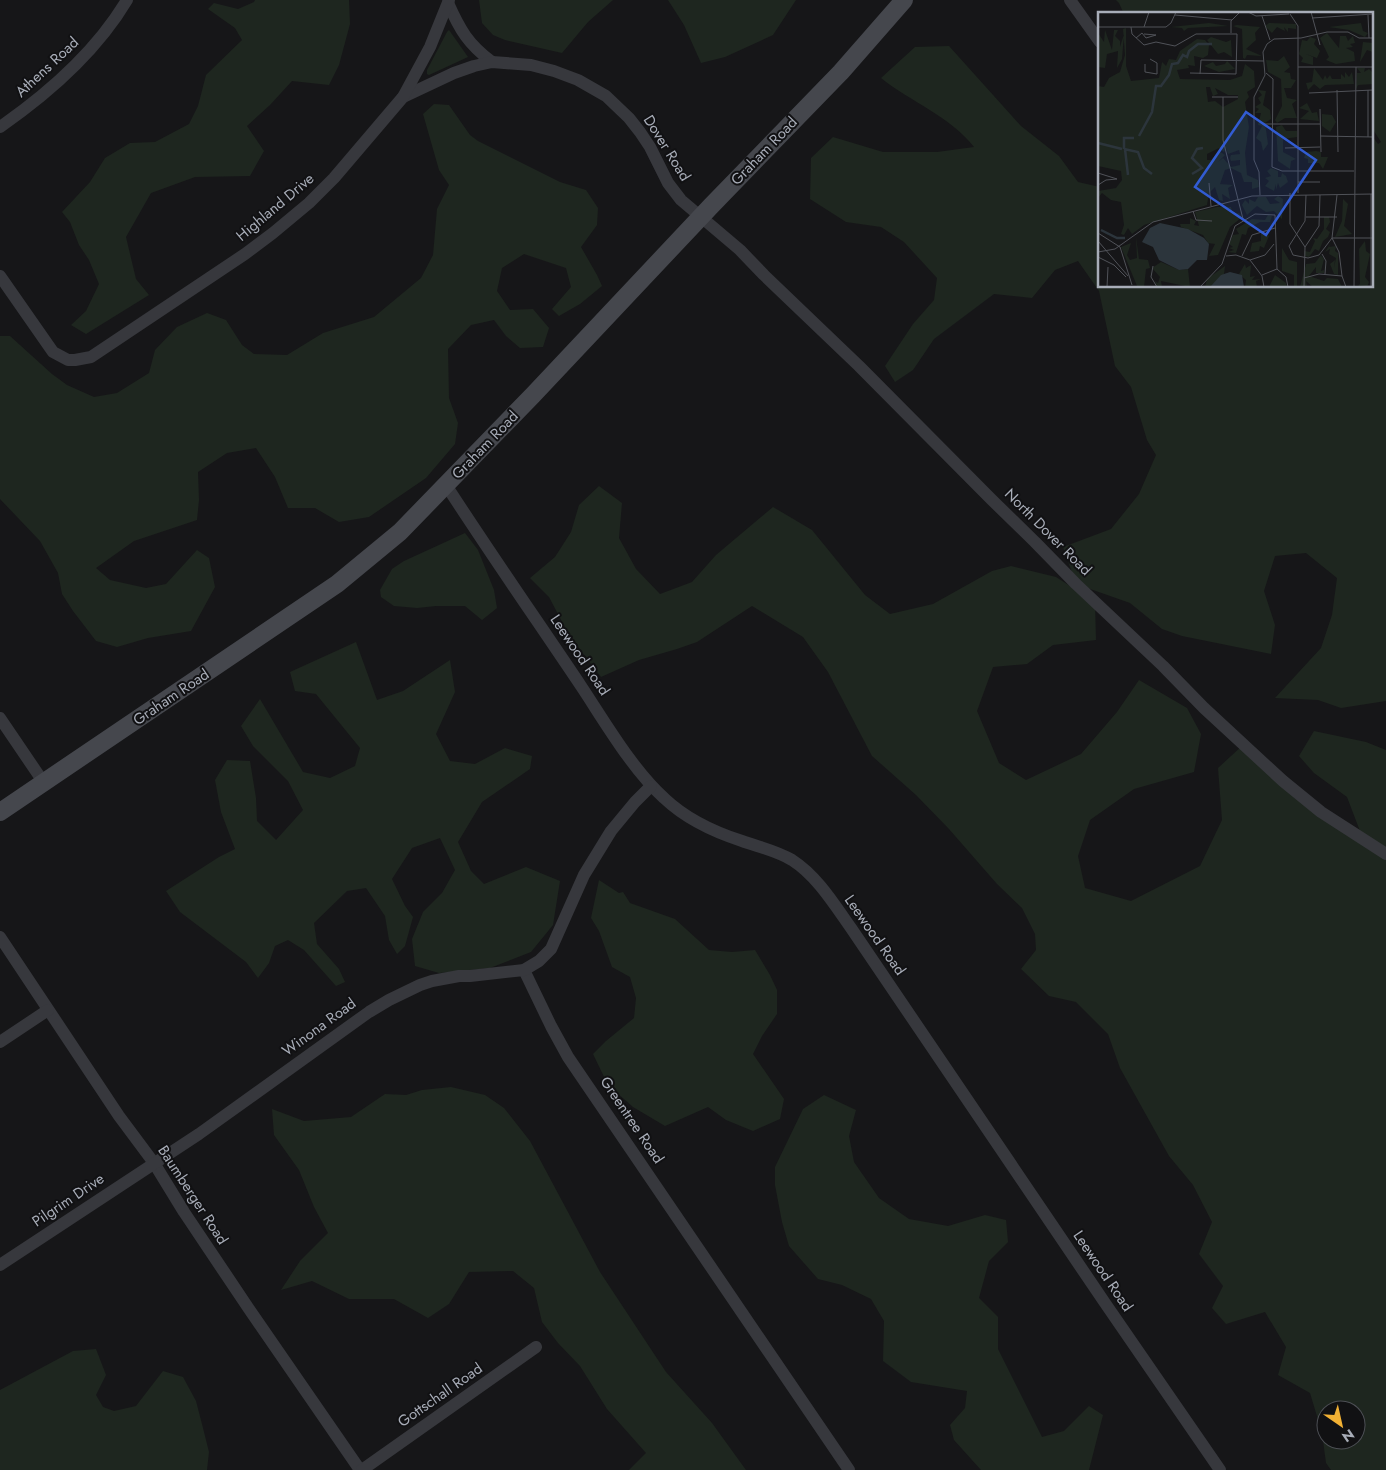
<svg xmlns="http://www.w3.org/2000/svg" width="1386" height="1470" font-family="Jost,sans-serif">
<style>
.green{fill:#1e261f;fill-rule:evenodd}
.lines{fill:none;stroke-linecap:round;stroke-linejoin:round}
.street{stroke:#37383d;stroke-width:12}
.secondary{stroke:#45474d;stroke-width:18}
.labels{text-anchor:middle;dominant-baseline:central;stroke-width:4;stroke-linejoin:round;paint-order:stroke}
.street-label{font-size:15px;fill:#a8adb8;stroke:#111113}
.inset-river{fill:none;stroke:#2c353c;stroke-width:2.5}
.inset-road{fill:none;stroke:#505258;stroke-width:1}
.view{fill:#325cd3;fill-opacity:0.15;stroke:#325cd3;stroke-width:2.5}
.inset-edge{fill:none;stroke:#a8adb8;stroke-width:2.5}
</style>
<rect width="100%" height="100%" fill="#161618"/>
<!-- green -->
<g class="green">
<polygon points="255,0 349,0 350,24 339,65 329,85 292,81 270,105 247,126 264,151 250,176 195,177 151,193 126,237 136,279 149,295 86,334 71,325 86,311 99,284 89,260 79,245 70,222 62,212 90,182 105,158 130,143 155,142 189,124 198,106 206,75 242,40 235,28 208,9 214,3 238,9 254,2"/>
<polygon points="479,0 613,0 588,22 562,53 505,40 493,35 482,23"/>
<polygon points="668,0 796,0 773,35 725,57 701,63 684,25"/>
<path d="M 1116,0 L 1386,0 L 1386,701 L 1341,708 L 1318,700 L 1275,698 L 1321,648 L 1332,615 L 1337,578 L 1306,553 L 1275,556 L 1264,591 L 1275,625 L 1271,654 L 1182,636 L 1162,629 L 1130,603 L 1076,584 L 1063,547 L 1111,529 L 1139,494 L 1156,455 L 1147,440 L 1131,387 L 1115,366 L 1099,291 L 1078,261 L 1055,270 L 1032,298 L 994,294 L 934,339 L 913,370 L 895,382 L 885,366 L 913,324 L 934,300 L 937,278 L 904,242 L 881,227 L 846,222 L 810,199 L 811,158 L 833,137 L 883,152 L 937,152 L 974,147 C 951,117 911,102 881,78 L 915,47 L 949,46 L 1021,126 L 1059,156 L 1078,182 L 1100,187 L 1100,286 L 1372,286 L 1372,136 L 1378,144 L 1381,142 L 1372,128 L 1372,14 L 1124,14 L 1119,3 Z"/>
<polygon points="449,30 468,57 429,75 427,74 427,70 447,32"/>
<polygon points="434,104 449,105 470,135 478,141 560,182 586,190 598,208 597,225 581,247 597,275 602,286 580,304 559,316 552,309 571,287 566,268 524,254 502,268 497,291 510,310 533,309 549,328 543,347 520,348 506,336 494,320 471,325 448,349 449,398 458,423 455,444 426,478 369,517 339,522 315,508 288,508 275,477 256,448 227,453 198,472 199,500 197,520 134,541 96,568 110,580 146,588 166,584 197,550 209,558 215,587 191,631 148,638 117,647 96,641 73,611 62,594 58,573 40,541 0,499 0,336 10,336 52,374 67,385 94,397 117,393 149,373 155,350 177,327 207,313 226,320 242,345 254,354 287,355 323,333 374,317 421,278 433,255 437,209 449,185 439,170 423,114"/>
<path d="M 599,486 L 622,503 L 619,538 L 636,569 L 660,594 L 692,582 L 716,555 L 773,507 L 812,530 L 865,595 L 890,614 L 933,604 L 992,571 L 1011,566 L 1056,577 L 1095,602 L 1096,640 L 1053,645 L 1027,664 L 993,667 L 977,711 L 999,763 L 1026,780 L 1081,754 L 1117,712 L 1139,680 L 1187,708 L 1201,734 L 1194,772 L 1134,789 L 1090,820 L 1078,856 L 1085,888 L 1131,901 L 1200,866 L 1222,820 L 1218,768 L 1243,745 L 1363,839 L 1347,797 L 1314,773 L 1299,756 L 1314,731 L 1366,742 L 1386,750 L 1386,1470 L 1331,1470 L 1326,1463 L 1322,1433 L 1310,1393 L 1278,1375 L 1286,1347 L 1265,1312 L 1226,1324 L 1212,1308 L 1223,1286 L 1199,1254 L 1212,1222 L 1193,1185 L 1169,1156 L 1120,1068 L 1108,1034 L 1076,1002 L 1049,996 L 1021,969 L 1036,950 L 1035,934 L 1022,908 L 997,884 L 949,829 L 916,795 L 872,756 L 828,672 L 803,637 L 752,606 L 697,642 L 677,649 L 639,660 L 601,677 L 569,635 L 549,597 L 530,578 L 555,557 L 571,532 L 579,505 ZM 1326,1410 L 1356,1410 L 1356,1440 L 1326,1440 Z"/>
<polygon points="465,533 478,550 494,590 497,608 482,620 465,606 436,606 417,608 394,606 381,597 380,590 392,569 404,561"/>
<polygon points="356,642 377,700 403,691 450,660 455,692 436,734 450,761 475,764 505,748 532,756 530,769 482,802 458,842 471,871 484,884 526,867 560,881 553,925 531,952 490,968 439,973 415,966 412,939 423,912 442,893 455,870 440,838 412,848 392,879 405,906 413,917 405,946 397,954 389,940 385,916 366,888 347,891 314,923 317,944 339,969 345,982 336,986 304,950 288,940 275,946 269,963 258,978 246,962 180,912 166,891 219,857 235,849 221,812 215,780 227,760 250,761 256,798 257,821 276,840 303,810 288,781 253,746 241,726 260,699 303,772 330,778 355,766 360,748 316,694 295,691 290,672"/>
<polygon points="599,880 619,893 623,892 630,903 675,919 709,950 732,952 755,950 770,975 777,990 777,1014 762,1036 753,1054 784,1099 780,1119 753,1131 726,1120 708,1107 665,1126 633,1107 608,1085 593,1054 606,1041 634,1018 636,998 630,977 612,967 599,931 591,918"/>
<polygon points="451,1087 485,1095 504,1108 530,1141 600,1272 666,1372 712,1423 746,1470 629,1470 646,1453 607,1409 580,1366 558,1343 542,1322 534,1288 513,1271 469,1272 449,1304 428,1318 394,1299 349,1299 312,1281 281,1290 300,1261 328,1233 314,1207 299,1170 274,1135 272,1109 304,1121 351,1117 385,1094 406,1095 422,1090"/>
<polygon points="824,1095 856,1110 849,1136 854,1162 879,1198 909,1219 948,1226 985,1215 1006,1220 1008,1242 989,1261 979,1298 998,1317 998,1349 1042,1437 1064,1431 1089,1406 1103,1415 1089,1470 981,1470 954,1440 950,1425 965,1408 967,1391 911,1382 883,1361 884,1321 871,1299 842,1285 818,1279 789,1246 782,1222 775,1185 775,1167 803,1109"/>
<polygon points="96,1349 106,1375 96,1395 103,1407 114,1411 136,1406 163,1371 183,1377 196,1401 203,1428 209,1452 207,1470 0,1470 0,1390 73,1351"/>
</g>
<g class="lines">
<!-- street -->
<g class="street">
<polyline points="1070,0 1100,42"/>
<path d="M 448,3 C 460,30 468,44 492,62"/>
<polyline points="403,97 454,73 474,66 492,62 531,65 554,71 578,80 606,96 629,118 640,132 650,147 668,183 681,200 740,250 764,275 859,366 992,500 1035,542 1076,584 1163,666 1204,708 1283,781 1321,812 1386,854"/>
<path d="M 0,127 C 49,93 96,52 127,0"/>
<polyline points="0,276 53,352 68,360 75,360 91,357 245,254 273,233 309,203 334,178 403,97 430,47 449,0"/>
<path d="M 446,485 C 490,553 536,619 581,686 C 605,722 632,769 664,798 C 686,819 714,832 742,841 C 759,847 777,851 792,860 C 817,876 834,904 851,928 L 1105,1303 L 1220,1470"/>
<polyline points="0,718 44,783"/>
<polyline points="0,937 119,1116 154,1163 184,1212 249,1309 360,1470"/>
<polyline points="524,970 551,1026 568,1057 849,1470"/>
<polyline points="0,1042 48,1010"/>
<polyline points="0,1265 199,1134 369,1012 389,1000 420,985 432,981 459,976 470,976 524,970 539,961 551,949 584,875 611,831 635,802 651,786"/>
<polyline points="362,1470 536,1347"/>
</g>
<!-- secondary -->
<polyline class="secondary" points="0,812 337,584 400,532 533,395 711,206 841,72 904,0"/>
</g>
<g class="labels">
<!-- street labels -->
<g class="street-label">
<text transform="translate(47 67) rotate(-43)">Athens Road</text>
<text transform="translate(667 148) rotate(58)">Dover Road</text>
<text transform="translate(764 151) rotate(-46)">Graham Road</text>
<text transform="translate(275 207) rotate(-40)">Highland Drive</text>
<text transform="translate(485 445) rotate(-46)">Graham Road</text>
<text transform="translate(1048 532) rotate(45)">North Dover Road</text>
<text transform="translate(580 655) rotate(56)">Leewood Road</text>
<text transform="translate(171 697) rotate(-34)">Graham Road</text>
<text transform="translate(875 935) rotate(55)">Leewood Road</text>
<text transform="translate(319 1027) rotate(-36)">Winona Road</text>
<text transform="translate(632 1120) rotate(56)">Greentree Road</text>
<text transform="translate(193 1195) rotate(57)">Baumberger Road</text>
<text transform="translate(68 1200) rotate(-34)">Pilgrim Drive</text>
<text transform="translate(1103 1271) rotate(56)">Leewood Road</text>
<text transform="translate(440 1395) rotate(-35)">Gottschall Road</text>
</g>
</g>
<!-- overview -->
<g transform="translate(1098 12)">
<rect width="275" height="275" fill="#161618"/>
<path d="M 111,11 L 130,14 L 90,16 L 86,19 L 84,16 L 73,15 ZM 171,11 L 198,12 L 198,17 L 190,16 L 190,20 L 186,15 L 187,19 L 179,15 L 174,21 L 167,14 ZM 263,11 L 265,19 L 270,21 L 267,25 L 251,18 L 231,15 ZM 139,13 L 162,15 L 157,21 L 158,28 L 148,37 L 164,44 L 149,43 L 147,47 L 145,46 L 144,17 L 135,14 ZM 28,16 L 28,54 L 33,69 L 61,66 L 64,50 L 68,54 L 71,47 L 78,48 L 82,39 L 99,27 L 107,28 L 111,33 L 110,43 L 105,46 L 96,44 L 97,54 L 90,53 L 91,56 L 79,58 L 82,67 L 132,68 L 144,64 L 147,52 L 156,59 L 157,75 L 149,80 L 151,85 L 147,90 L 151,115 L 147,141 L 149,163 L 160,168 L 161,175 L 154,177 L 154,170 L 146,170 L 143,161 L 133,156 L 127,158 L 122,172 L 135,173 L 130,176 L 132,187 L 124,182 L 125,189 L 121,188 L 117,175 L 111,181 L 109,193 L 46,213 L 34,222 L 30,216 L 26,223 L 23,222 L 26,213 L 23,190 L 13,188 L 4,181 L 0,186 L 0,179 L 18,176 L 24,168 L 23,159 L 0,154 L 0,74 L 6,75 L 11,66 L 22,60 L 27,43 L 25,17 ZM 108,75 L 112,75 L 115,84 L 120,82 L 117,76 L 130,83 L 140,83 L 140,87 L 125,95 L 117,89 L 110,90 ZM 121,136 L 126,140 L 128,136 L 130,142 L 141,138 L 142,142 L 133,143 L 132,146 L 133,149 L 142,148 L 142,153 L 133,155 L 125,146 L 120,150 L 127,143 L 121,139 L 113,148 L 109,148 L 109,142 ZM 7,18 L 14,38 L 16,18 L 20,18 L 17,24 L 22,29 L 22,35 L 26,22 L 24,47 L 19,56 L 20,39 L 9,42 L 7,56 L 0,55 L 0,21 L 6,30 ZM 229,21 L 241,36 L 242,24 L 248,24 L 250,29 L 255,24 L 257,31 L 252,32 L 255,35 L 248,36 L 256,40 L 257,49 L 238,52 L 228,48 L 231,45 L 222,26 ZM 113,25 L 128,30 L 133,28 L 134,45 L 126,40 L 120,42 L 109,28 ZM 212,25 L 218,27 L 216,32 L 222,39 L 219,46 L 208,42 L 215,45 L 215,53 L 203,50 L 205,46 L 201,42 L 204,28 L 209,29 ZM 265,30 L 275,31 L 275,40 L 269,38 L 262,50 ZM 186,44 L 192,55 L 186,60 L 192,61 L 193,67 L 198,68 L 193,76 L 186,76 L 189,86 L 199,88 L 194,92 L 199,106 L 187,106 L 179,111 L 177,108 L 184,94 L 183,67 L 170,60 L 168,48 L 180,49 ZM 129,49 L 137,57 L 121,60 L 106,54 L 115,50 L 118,54 L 127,52 ZM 216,56 L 225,68 L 227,63 L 229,67 L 232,63 L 234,67 L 243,67 L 243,62 L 247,66 L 247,60 L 251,65 L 254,60 L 256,72 L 227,73 L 222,77 L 216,72 L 210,78 L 208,71 L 214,70 ZM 259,56 L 267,56 L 266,60 L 271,57 L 275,61 L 275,72 L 260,73 L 258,77 L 259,61 L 263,61 ZM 160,78 L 168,79 L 165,93 L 172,98 L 173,107 L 167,111 L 170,132 L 165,139 L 163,130 L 158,126 L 164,114 L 160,113 L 163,101 L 157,101 L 161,97 L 157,95 L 163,91 L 160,86 L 164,83 ZM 209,91 L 214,101 L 219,100 L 221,109 L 202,107 L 211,99 L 201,96 ZM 224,102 L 234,103 L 238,110 L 232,120 L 224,114 ZM 184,113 L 188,119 L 199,119 L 199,125 L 185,127 L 185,140 L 198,147 L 193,149 L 192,157 L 180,149 L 178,115 ZM 218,139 L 223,140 L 223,145 L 230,145 L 225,157 L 221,151 L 210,151 L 210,147 L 206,146 L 208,140 ZM 173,156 L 180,159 L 180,165 L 183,165 L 184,161 L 188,164 L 190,170 L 182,176 L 180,171 L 178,178 L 178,172 L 176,179 L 167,174 L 171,169 L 167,166 L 173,164 L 169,159 ZM 180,184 L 185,187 L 184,207 L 176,199 L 168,200 L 159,194 L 149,203 L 144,193 L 147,188 L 151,192 L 151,187 L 157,190 L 160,185 L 168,185 L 172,192 L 182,191 L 176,187 ZM 245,187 L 250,192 L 246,214 L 254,222 L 237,225 L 244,209 ZM 119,195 L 133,195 L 135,202 L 141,201 L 144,205 L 132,215 L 120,243 L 111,244 L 117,232 L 110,231 L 105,223 L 83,215 L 82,212 L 92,212 L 92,206 L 98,209 L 96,213 L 101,214 L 97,200 ZM 170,203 L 174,204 L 172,210 L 162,210 L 150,216 L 148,223 L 144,222 L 138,241 L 130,240 L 136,238 L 131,236 L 135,235 L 131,232 L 135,223 L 141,222 L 138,217 L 154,207 L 167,208 ZM 226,205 L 231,205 L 232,210 L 228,217 L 232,220 L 230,225 L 225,229 L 221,239 L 217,237 L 211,245 L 207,244 L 206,239 L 212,240 L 217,229 L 215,226 L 219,227 L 226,217 ZM 163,220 L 171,224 L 166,236 L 162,234 L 161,239 L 152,240 L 154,231 L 163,229 ZM 38,225 L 41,247 L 50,248 L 52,256 L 48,257 L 46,275 L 39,274 L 23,235 L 33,231 L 29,243 L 32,248 L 39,246 ZM 267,229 L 268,239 L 272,242 L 267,265 L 271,270 L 269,275 L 259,275 L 262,272 L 261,237 ZM 233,231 L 231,235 L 238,234 L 237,239 L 240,241 L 240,263 L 236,262 L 232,252 L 237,248 L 236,256 L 238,246 L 231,242 L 232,237 L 227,240 ZM 184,236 L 191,248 L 199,250 L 199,275 L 196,275 L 196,263 L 184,259 ZM 223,243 L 226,247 L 223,259 L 226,258 L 227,249 L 226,261 L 218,261 L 218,255 L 211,264 L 226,269 L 229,266 L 240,267 L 244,275 L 215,275 L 208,269 L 209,275 L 202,275 L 208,252 L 217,251 ZM 63,250 L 81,258 L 90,257 L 92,275 L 63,269 L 64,275 L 59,275 L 57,269 L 60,271 L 62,265 L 54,256 ZM 147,252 L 148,256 L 153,253 L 152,265 L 157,264 L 154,268 L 163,267 L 158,269 L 159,275 L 147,275 L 148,268 L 141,262 ZM 127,254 L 126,262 L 112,275 L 107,275 L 109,267 ZM 177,263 L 188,271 L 189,275 L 171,275 Z" fill="#1e261f" fill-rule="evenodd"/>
<path d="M 62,211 L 90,217 L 106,226 L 111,232 L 109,248 L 99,248 L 90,257 L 81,258 L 61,248 L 55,235 L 44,230 L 52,216 ZM 132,260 L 144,263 L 146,275 L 112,275 L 123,263 Z" fill="#2c353c"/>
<path class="inset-river" d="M 41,124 L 54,100 L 58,74 L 63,74 L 71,63 L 74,52 L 80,51 L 85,43 L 89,45 L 91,39 L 100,32 L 114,32M 0,131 L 24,137M 26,137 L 40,140 L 46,156 L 54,162M 26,137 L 26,126 L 36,126M 27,137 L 30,163M 94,162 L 104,156 L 94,146 L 99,137 L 105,136M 3,218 L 19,226 L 27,226"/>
<path class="inset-road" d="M 150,0 L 158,4 L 191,2M 213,0 L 222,33M 192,2 L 200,14 L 200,181M 77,3 L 134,8M 270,3 L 271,26M 164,4 L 172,28M 214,6 L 275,2M 0,15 L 68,15 L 73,11 L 78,0M 33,15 L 34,22 L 46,33 L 58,30 L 77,34 L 98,22 L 139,22 L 138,62 L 92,61M 46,15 L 51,0M 133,21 L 133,9 L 142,0M 38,26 L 44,21 L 48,26 L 58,23 L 46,22M 47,52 L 47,60 L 59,62 L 59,51 L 52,47M 200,55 L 275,55M 168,61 L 175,67 L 174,155M 102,62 L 103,48 L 166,49M 239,78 L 240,140M 211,81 L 275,78M 114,85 L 140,85M 125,85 L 125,128 L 145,207M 222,97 L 223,140M 166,112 L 222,112M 222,124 L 275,125M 270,125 L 270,78M 187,136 L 222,135M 174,155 L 184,159 L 256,159M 0,161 L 19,167 L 8,168 L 0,173M 200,170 L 222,170M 111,171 L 113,194M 192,181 L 192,212 L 207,235 L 206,275M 162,183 L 161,160 L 156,148 L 156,85 L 167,63 L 165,40 L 169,32 L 176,27 L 203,26 L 229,20 L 250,20 L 261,26 L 275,26M 208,183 L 207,209 L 191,234 L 195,243 L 210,246 L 221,243 L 234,226 L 239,183M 95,199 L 98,208 L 114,209M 208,205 L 239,205M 0,221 L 22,235 L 34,273M 234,226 L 275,226M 234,226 L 241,240 L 244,264M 0,229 L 30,264M 207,235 L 221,214 L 222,183M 0,240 L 17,237 L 55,210 L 154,184 L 275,182M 224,242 L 228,249 L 227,262M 128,244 L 138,243 L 152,248 L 164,264 L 166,275M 144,244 L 154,223 L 177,216M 0,245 L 16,253 L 28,265M 152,248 L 167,243 L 176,232M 55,254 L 53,265 L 59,275M 164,263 L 179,257 L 188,265 L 190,275M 206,266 L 221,262 L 244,264 L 248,275M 9,275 L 10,255M 102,275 L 124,252 L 137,214 L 157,202 L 177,203 L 179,257M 249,275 L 275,274M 256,275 L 258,55M 273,275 L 273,182"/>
<path class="view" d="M 148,100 L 218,148 L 168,223 L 97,175 Z"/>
<rect width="275" height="275" class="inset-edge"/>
</g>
<!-- north arrow -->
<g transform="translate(1341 1425) rotate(146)"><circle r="24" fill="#111113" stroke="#4d4f55"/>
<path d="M0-4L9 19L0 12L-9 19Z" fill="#f2b134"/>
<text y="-8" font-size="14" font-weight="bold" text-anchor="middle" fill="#a8adb8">N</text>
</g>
</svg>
